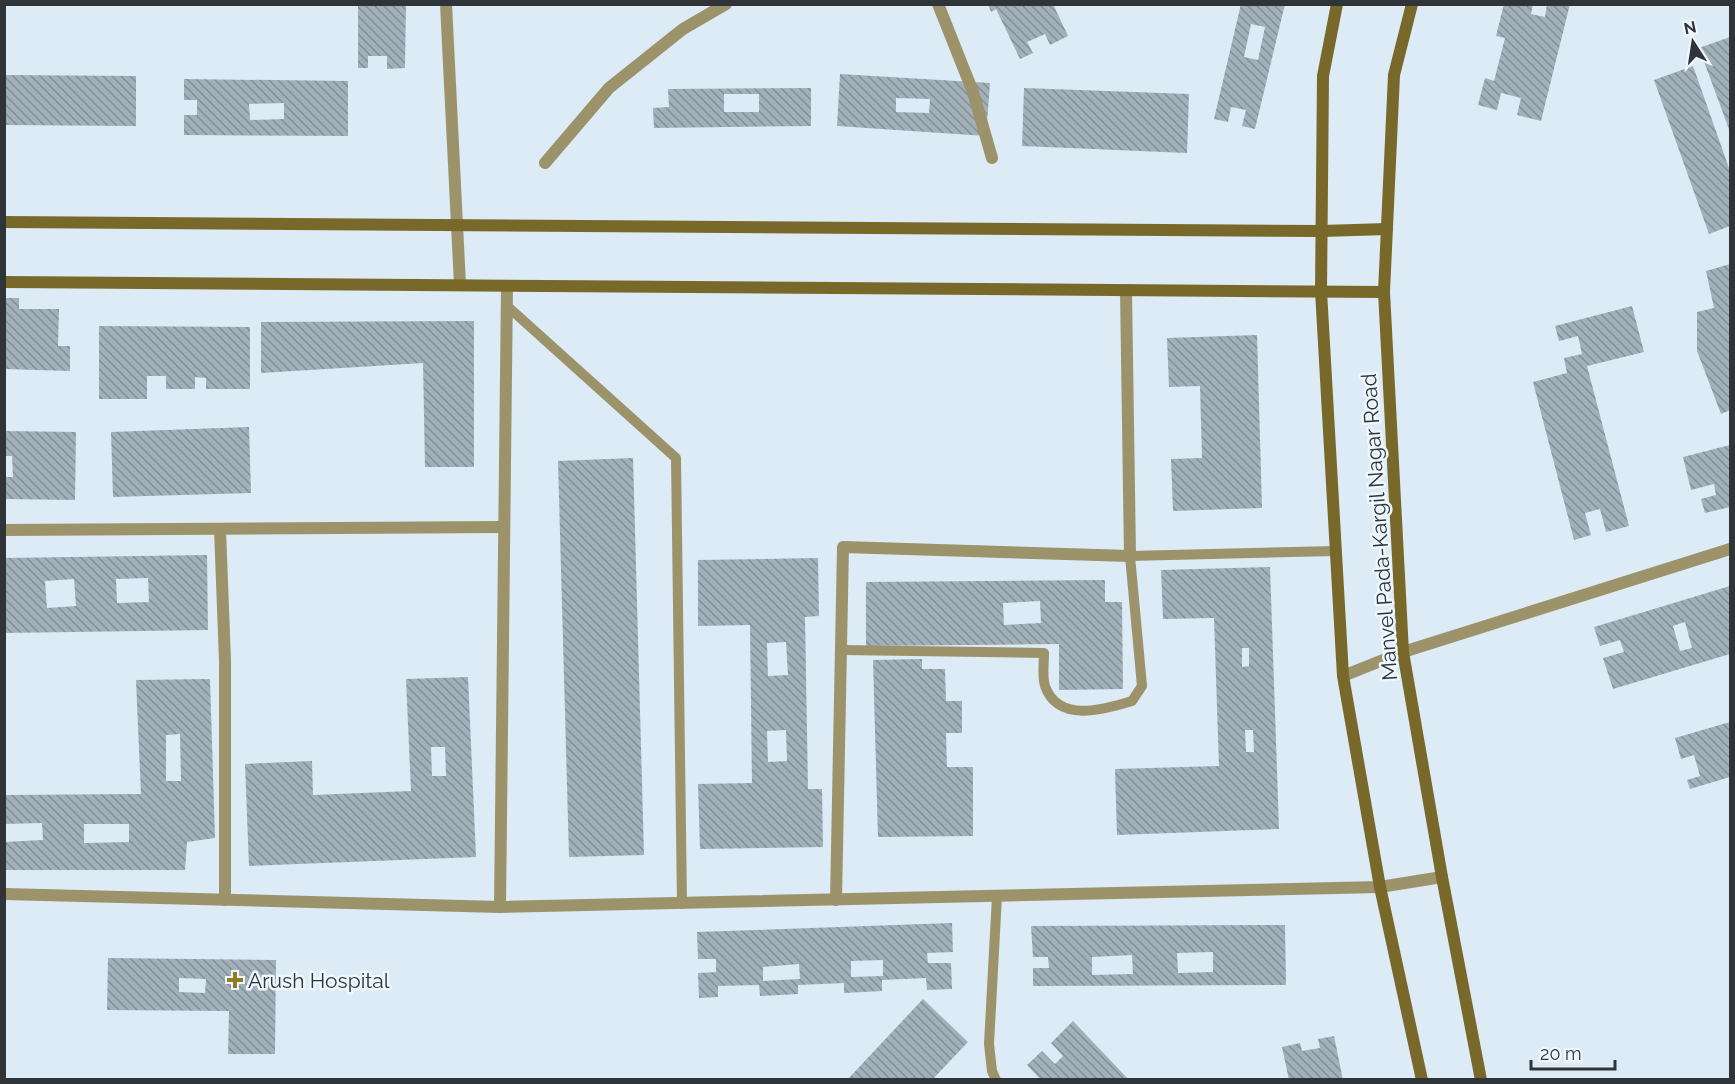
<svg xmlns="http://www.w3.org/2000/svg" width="1735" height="1084" font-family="Raleway,sans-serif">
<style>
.building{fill:url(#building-back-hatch);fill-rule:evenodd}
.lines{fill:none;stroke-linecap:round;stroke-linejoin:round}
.lane{stroke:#9c936b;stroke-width:10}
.street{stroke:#9c936b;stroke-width:12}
.secondary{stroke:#78692a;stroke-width:12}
.poi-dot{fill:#917d23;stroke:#eef7fd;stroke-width:2}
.labels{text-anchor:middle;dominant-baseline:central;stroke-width:5;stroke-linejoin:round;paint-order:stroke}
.street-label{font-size:21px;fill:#2e3438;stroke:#eef7fd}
.poi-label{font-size:21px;fill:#2e3438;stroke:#eef7fd;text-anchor:start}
</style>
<defs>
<pattern id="building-back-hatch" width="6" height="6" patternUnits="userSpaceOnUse" patternTransform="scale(1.5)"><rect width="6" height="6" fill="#a2b0b9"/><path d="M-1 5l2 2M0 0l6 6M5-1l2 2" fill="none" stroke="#849097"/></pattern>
</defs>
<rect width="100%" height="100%" fill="#dcebf5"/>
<!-- building -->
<g class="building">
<polygon points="358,4 406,4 405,68 387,69 387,56 368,56 368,68 358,68"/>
<polygon points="988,4 1053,4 1068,36 1050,45 1045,34 1027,42 1033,53 1020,59 996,9 991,12"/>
<path d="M 1241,4 L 1285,4 L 1255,129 L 1242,126 L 1246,110 L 1231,107 L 1228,122 L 1214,119 ZM 1251,24 L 1265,27 L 1258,60 L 1244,57 Z"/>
<polygon points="1504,4 1533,4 1531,14 1545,17 1547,4 1570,4 1541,121 1517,115 1521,98 1501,93 1497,110 1478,105 1485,78 1494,81 1505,38 1496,36"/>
<polygon points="1730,37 1730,132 1699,48"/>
<polygon points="1693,66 1730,171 1730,226 1709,234 1654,80"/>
<path d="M 840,74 L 990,83 L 986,136 L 837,126 ZM 896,98 L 930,99 L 929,113 L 896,112 Z"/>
<polygon points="4,75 136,76 136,126 4,125"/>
<path d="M 184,79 L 348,81 L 348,136 L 184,135 L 184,115 L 197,115 L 197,100 L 184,100 ZM 284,103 L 284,119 L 250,120 L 249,104 Z"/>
<path d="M 811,88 L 811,126 L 654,128 L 653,108 L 669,107 L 668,89 ZM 724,94 L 759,94 L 759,112 L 724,112 Z"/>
<polygon points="1024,88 1189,94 1187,153 1022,146"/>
<polygon points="1730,264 1730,410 1721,414 1697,351 1697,312 1714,308 1706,271"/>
<polygon points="4,298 19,298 19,309 59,309 58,346 70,346 70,371 4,369"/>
<polygon points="1632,306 1644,352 1587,366 1629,526 1606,532 1600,509 1585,513 1591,535 1574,540 1533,382 1567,373 1564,358 1582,354 1578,336 1559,341 1555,326"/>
<polygon points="474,321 474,467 425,467 423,363 261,373 261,322"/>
<polygon points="99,326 250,327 250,389 206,389 206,378 195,377 195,389 166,389 166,376 147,376 147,399 99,399"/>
<polygon points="1257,335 1262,508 1173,511 1171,459 1202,458 1200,386 1169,387 1167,338"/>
<polygon points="249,427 251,493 113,497 111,432"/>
<polygon points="4,431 76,432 75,500 4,499 4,477 13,477 12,456 4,456"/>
<polygon points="1730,445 1730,507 1705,513 1701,499 1716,495 1714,484 1691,490 1683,457"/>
<polygon points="633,458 644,855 569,857 558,461"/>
<path d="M 207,555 L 208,630 L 4,633 L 4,606 L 6,606 L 4,558 ZM 148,578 L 149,602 L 117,603 L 116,579 ZM 74,579 L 76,606 L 47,608 L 45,581 Z"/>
<path d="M 818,558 L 819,616 L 805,617 L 808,789 L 822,789 L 823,847 L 700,849 L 698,784 L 752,783 L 750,625 L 698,626 L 698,560 ZM 786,642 L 788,675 L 768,676 L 767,643 ZM 786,730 L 787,761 L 768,762 L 767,731 Z"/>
<path d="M 1270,567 L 1279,829 L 1117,835 L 1115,769 L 1219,766 L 1214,618 L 1163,619 L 1161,570 ZM 1242,648 L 1249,648 L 1249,666 L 1242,667 ZM 1245,730 L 1253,730 L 1254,752 L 1246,752 Z"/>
<path d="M 1105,580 L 1105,602 L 1122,602 L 1123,689 L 1059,690 L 1059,644 L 866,646 L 866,582 ZM 1040,601 L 1041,623 L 1004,625 L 1003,603 Z"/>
<path d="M 1730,586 L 1730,654 L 1613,689 L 1603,658 L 1624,652 L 1620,640 L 1600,646 L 1594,627 ZM 1685,622 L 1692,648 L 1680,651 L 1673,626 Z"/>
<polygon points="922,659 922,669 945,669 946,701 962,701 962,733 946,733 947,767 973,767 973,836 878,837 873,660"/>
<path d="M 468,677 L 476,857 L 249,866 L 245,764 L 312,761 L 313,795 L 411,791 L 406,679 ZM 431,747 L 445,747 L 446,776 L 432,776 Z"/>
<path d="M 210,679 L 215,838 L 187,842 L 185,870 L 4,870 L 4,842 L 43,840 L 42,823 L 4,824 L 4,795 L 141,794 L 136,680 ZM 180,734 L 181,781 L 166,781 L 166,735 ZM 84,824 L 129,824 L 129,842 L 84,843 Z"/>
<polygon points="1730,722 1730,777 1690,789 1687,780 1700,776 1694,755 1681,759 1675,738"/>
<path d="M 952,923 L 953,952 L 927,953 L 928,963 L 951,963 L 952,989 L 927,990 L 926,978 L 882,980 L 882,991 L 844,993 L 844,983 L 798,985 L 798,994 L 760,996 L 759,985 L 718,986 L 718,997 L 699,998 L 698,973 L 716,972 L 716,959 L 698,959 L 697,932 ZM 883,960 L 883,976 L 851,977 L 851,961 ZM 799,964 L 800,979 L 763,981 L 763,967 Z"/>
<path d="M 1285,925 L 1286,985 L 1033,986 L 1033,968 L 1049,968 L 1048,957 L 1033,957 L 1031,926 ZM 1213,952 L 1213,972 L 1178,973 L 1177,953 ZM 1132,955 L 1133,974 L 1092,975 L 1092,957 Z"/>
<path d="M 108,958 L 276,960 L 275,1054 L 228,1054 L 229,1011 L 107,1010 ZM 179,978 L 206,979 L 205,993 L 179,992 Z"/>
<polygon points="923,999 968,1042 932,1080 847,1080"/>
<polygon points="1073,1021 1129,1080 1041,1080 1027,1065 1042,1051 1055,1064 1063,1056 1051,1043"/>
<polygon points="1334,1036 1343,1080 1289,1080 1282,1047 1300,1043 1302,1051 1320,1048 1318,1039"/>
</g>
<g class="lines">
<!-- lane -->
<g class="lane">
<polyline points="507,306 676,458 682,904"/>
<path d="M 841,650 L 1044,653 C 1044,663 1042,677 1045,686 C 1058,723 1103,710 1132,701 L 1142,686 L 1130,556 L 1335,551"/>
<polyline points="996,1080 992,1071 989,1044 997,896"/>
</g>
<!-- street -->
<g class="street">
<polyline points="446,4 460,285"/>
<polyline points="938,4 973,92 992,158"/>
<polyline points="545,163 609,88 683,29 726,4"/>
<polyline points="220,529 225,661 225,900"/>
<polyline points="4,530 504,527"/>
<polyline points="1343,676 1403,652 1730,549"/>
<polyline points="4,894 500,907 1380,887 1442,877"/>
<polyline points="836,900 843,547 1130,556 1126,290"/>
<polyline points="500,907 507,286"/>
</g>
<!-- secondary -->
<g class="secondary">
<polyline points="1337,4 1323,76 1321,291 1343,676 1380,887 1422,1080"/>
<polyline points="1412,4 1394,75 1384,292 1403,652 1442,877 1481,1080"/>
<polyline points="4,222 1322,231 1387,229"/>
<polyline points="4,282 1384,292"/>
</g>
</g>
<!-- markers -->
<path class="poi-dot" d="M232 971h6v6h6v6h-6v6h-6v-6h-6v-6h6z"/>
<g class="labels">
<!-- street labels -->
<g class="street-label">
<text transform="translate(1379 527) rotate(-94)">Manvel Pada-Kargil Nagar Road</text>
</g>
<!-- poi labels -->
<g class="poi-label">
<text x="248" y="980">Arush Hospital</text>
</g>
</g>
<!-- border -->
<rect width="1735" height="1084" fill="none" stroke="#2e3438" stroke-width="12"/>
<!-- north arrow -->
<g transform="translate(1693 42) rotate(348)" stroke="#eef7fd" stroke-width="4.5" paint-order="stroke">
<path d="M0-4.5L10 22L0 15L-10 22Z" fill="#2e3438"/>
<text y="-9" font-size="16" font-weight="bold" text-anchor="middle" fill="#2e3438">N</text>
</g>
<!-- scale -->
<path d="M1531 1060v9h84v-9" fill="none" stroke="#2e3438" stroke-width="3"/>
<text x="1540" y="1060" font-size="18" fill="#2e3438" stroke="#eef7fd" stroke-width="4.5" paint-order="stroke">20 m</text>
</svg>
